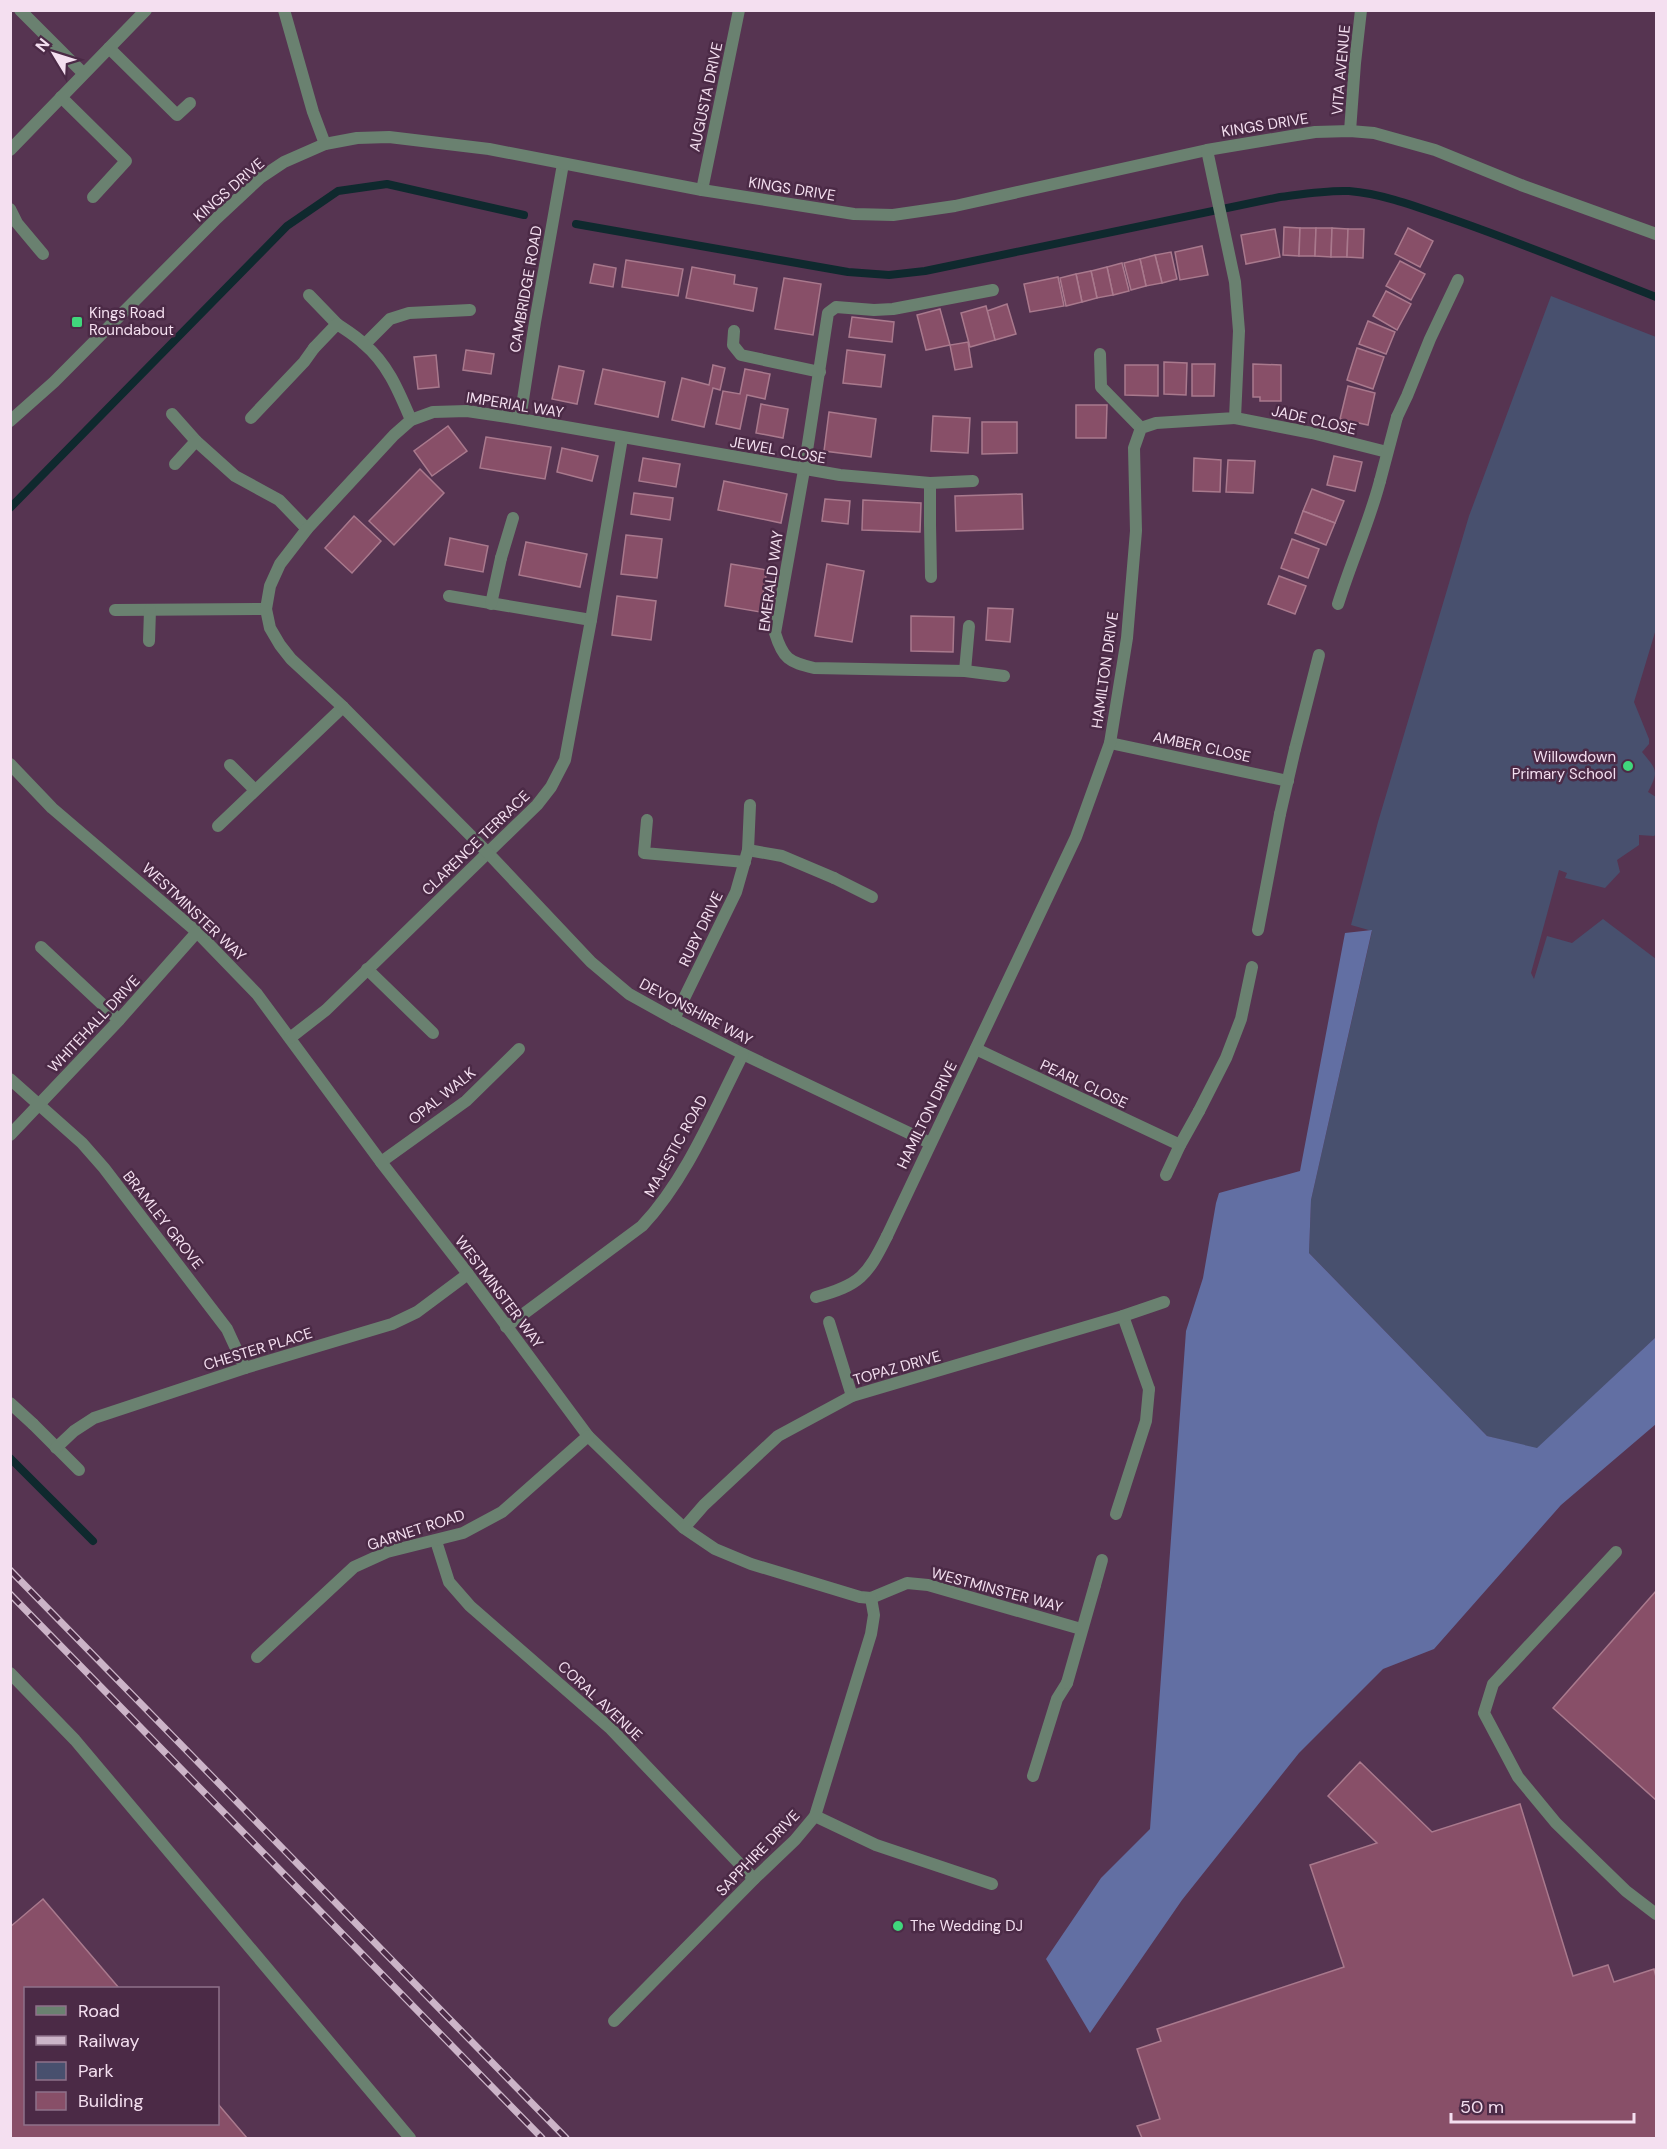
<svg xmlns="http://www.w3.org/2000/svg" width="1667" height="2149" font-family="'DM Sans',sans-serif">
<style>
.green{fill:#48506e}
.forest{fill:#626fa3}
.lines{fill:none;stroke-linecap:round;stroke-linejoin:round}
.stream{stroke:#0f292e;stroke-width:8}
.building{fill:#884f68;stroke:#a9798d;stroke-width:1.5}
.lane{stroke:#6a8170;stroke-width:12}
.street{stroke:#6a8170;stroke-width:12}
.rail-casing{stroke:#ccb4c8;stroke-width:7}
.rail{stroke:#4b2a46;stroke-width:4.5;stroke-dasharray:14;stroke-linecap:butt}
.poi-dot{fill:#40d77c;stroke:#4b2a46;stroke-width:2}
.labels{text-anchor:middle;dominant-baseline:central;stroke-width:5;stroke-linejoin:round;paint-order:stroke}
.street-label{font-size:15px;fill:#f4dff0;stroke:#4b2a46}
.poi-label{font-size:15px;fill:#f4dff0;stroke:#4b2a46;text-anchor:start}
</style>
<rect width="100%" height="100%" fill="#563451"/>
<!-- green -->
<path class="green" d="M 1551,296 L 1656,337 L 1656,629 L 1634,702 L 1649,739 L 1649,744 L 1642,752 C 1657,770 1659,771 1648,792 L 1656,797 L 1656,834 L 1654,836 L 1639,835 L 1639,845 L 1617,860 L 1620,872 L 1605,888 L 1565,878 L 1567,873 L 1559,870 L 1531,973 L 1534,979 L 1547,936 L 1572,943 L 1603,919 L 1656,959 L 1656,1337 L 1537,1449 L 1487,1436 L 1309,1253 L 1311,1200 L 1372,931 L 1351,925 L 1378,822 L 1469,516 Z"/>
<!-- forest -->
<polygon class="forest" points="1372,930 1311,1200 1309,1253 1487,1436 1537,1448 1656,1337 1656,1424 1561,1505 1434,1649 1383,1669 1299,1753 1182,1900 1090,2033 1046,1959 1101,1878 1150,1829 1186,1331 1203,1278 1216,1203 1219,1193 1300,1171 1345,933"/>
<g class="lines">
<!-- stream -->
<g class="stream">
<path d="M 576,224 L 848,272 L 889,275 L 925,271 L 1280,197 C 1303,194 1326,190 1349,191 C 1385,194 1420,208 1455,220 C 1523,244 1590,271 1656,297"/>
<polyline points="10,508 287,226 338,191 387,184 524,215"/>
<polyline points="10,1458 93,1541"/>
</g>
</g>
<!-- building -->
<g class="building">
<polygon points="1284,227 1300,228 1299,256 1283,255"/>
<polygon points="1300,228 1316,228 1315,256 1299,256"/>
<polygon points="1316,228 1332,228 1331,257 1315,256"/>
<polygon points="1332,228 1348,229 1347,257 1331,257"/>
<polygon points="1408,228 1433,241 1420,267 1395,254"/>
<polygon points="1275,229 1280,257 1246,264 1241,235"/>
<polygon points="1348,229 1364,229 1363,258 1347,257"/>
<polygon points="1202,246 1208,275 1180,280 1175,252"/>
<polygon points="1171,252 1177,279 1162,283 1155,255"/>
<polygon points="1155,255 1162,283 1146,286 1140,259"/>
<polygon points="1140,259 1146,286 1131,290 1124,263"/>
<polygon points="626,260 683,269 678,296 622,287"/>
<polygon points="1400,261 1425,274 1411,300 1386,286"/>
<polygon points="1122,263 1129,291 1113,295 1107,267"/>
<polygon points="594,264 616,268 613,287 590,283"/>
<polygon points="692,267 735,275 734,284 757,288 753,311 686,298"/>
<polygon points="1107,267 1113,295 1097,298 1091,271"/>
<polygon points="1091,271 1097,298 1082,302 1076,274"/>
<polygon points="1076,274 1082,302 1066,306 1060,278"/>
<polygon points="1058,277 1064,306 1030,312 1024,284"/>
<polygon points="784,278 821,284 813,335 775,329"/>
<polygon points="1386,291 1411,304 1397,330 1373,316"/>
<polygon points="1007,304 1016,334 995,340 987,311"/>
<polygon points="986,306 995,340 970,347 961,313"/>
<polygon points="940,309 950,345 926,350 917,315"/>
<polygon points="852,317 894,322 892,342 849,337"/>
<polygon points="1368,321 1395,332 1386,354 1359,344"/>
<polygon points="968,342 972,367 955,370 950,345"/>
<polygon points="1357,348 1384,357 1373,389 1347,380"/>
<polygon points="466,350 494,354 491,374 463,370"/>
<polygon points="847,350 885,355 881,387 843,383"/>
<polygon points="436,355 439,387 418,389 414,357"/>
<polygon points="1164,362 1187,363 1186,395 1164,394"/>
<polygon points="1192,364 1215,364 1214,396 1192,396"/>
<polygon points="1253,364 1281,365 1281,401 1260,401 1260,397 1253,397"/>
<polygon points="713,365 725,368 720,390 713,388 704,427 672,420 682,378 709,385"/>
<polygon points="1125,365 1158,365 1158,396 1125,395"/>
<polygon points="559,366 584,371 577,404 552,399"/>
<polygon points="603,369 665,382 658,417 595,404"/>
<polygon points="745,369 770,374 765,399 747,395 740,429 716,424 723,391 740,394"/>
<polygon points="1348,386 1375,393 1368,425 1340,419"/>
<polygon points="761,404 788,409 783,438 756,433"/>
<polygon points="1076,405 1107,405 1106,438 1076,438"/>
<polygon points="829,412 876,419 871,457 824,451"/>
<polygon points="933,416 970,418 968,453 931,451"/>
<polygon points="982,422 1017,422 1017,453 982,454"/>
<polygon points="448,426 467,451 432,476 414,451"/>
<polygon points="486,437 551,447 545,479 480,468"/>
<polygon points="562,448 598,456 592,481 557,472"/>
<polygon points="1334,456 1362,462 1355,491 1327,485"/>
<polygon points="643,458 680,464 676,487 639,481"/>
<polygon points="1194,458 1221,460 1220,492 1193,491"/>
<polygon points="1228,460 1255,461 1253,493 1226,492"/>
<polygon points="420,469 444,493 394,545 369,521"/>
<polygon points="724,481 787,494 781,523 718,510"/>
<polygon points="1312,489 1344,501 1335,523 1303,511"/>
<polygon points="634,493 673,498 670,520 631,514"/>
<polygon points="1022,494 1023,529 956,531 955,496"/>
<polygon points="825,499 850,501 848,524 822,521"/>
<polygon points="863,500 921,503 920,532 862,530"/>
<polygon points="1303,511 1335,523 1326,545 1295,533"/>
<polygon points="354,516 381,541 352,573 325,548"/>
<polygon points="626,535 662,539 657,578 621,574"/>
<polygon points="450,538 488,546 483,572 445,565"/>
<polygon points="1292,539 1319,549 1308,578 1281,568"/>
<polygon points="526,542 587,554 580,587 519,575"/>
<polygon points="731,564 767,570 760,612 725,606"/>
<polygon points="827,564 864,571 852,642 815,636"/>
<polygon points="1279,576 1306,586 1295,614 1268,604"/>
<polygon points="617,596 656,601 651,640 612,635"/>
<polygon points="988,608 1013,609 1010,642 986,640"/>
<polygon points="911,616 954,617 953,652 911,651"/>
<polygon points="1656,1591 1656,1800 1553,1708"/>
<polygon points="1360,1762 1432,1832 1520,1804 1573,1976 1608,1965 1614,1982 1654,1969 1656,1977 1656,2138 1142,2138 1137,2126 1160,2119 1137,2049 1161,2041 1157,2029 1344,1967 1310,1865 1377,1843 1328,1796"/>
<polygon points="43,1899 119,1988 26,1988 26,2124 218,2124 218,2104 247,2138 10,2138 10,1927"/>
</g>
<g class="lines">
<!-- lane -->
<g class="lane">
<polyline points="109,48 177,115 190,103"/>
<polyline points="61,97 126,161 93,197"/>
<polyline points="10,209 17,223 43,254"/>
<polyline points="734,331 733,345 741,355 820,372"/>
<polyline points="365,344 390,319 409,313 470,310"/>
<polyline points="1100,354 1101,387 1141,428"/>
<polyline points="1397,417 1407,396 1430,339 1458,280"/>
<polyline points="251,418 304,362 314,348"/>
<polyline points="804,470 828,313 836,307 874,310 893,309 993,290"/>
<polyline points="930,524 931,577"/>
<polyline points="501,558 513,518"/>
<path d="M 1338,604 C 1351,562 1369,523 1380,481"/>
<polyline points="1295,749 1319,655"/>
<polyline points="647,820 644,853 745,862"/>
<polyline points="834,878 872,897"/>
<polyline points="1258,930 1280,814"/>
<polyline points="41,947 119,1020"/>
<polyline points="367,969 433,1033"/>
<polyline points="1199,1111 1226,1058 1241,1019 1252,967"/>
<polyline points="381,1162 466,1101 519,1049"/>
<path d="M 816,1297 C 860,1285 867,1276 887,1236"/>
<polyline points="829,1322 852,1396"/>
<polyline points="10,1403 33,1424"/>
<polyline points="1116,1514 1146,1421 1149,1389"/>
<polyline points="1616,1552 1493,1684 1484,1713 1518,1777 1556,1823 1626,1891 1656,1914"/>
<polyline points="1095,1585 1102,1560"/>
<polyline points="10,1673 75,1740 410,2138"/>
<polyline points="1033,1776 1057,1699 1067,1683"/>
</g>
<!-- street -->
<g class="street">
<polyline points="20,10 83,73"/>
<polyline points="284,10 313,112 325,144"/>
<polyline points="1350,131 1355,63 1361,10"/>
<polyline points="10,150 146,10"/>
<polyline points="702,190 739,10"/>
<polyline points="309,295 337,324"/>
<path d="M 314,348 L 337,324 C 346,330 356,336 364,344 C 388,364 399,392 411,420"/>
<polyline points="172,414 196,441 235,476 279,500 307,529"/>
<polyline points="1235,418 1312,433 1387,452"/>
<polyline points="520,419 535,322 563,164"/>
<polyline points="10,421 54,382 217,218 260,178 284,162 325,144 357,138 389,137 489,149 702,190 854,214 893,215 955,206 1207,150 1315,132 1350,131 1374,133 1435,150 1521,185 1656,234"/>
<polyline points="175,464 196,441"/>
<path d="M 804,470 L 775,633 C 783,659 789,662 814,668 L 965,671 L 1004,676"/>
<polyline points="1380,481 1397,417"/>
<polyline points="930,483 930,524"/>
<polyline points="449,596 591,620"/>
<polyline points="491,604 501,558"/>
<polyline points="115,610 266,609"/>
<polyline points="149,641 150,610"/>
<polyline points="965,671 969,626"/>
<polyline points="1110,743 1288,781"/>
<polyline points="10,764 52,808 197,932 257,994 381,1162 468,1274 588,1436 656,1502 684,1528 715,1549 751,1564 860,1597 871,1598 907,1583 928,1585 1081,1629"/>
<polyline points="230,765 254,789"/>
<polyline points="1280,814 1295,749"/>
<polyline points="218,826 343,707"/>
<polyline points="748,850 782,856 834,878"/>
<polyline points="674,1019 736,892 748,850 750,805"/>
<polyline points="290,1038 326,1010 537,805 551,787 565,760 591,620 622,438"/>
<polyline points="976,1049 1180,1145"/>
<polyline points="10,1079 82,1143 104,1168 227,1329 245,1368"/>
<polyline points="10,1135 119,1020 197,932"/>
<polyline points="930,1143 743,1054 674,1019 629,994 591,962 488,853 343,707 291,659 280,645 270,628 266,609 270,586 280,564 307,529 394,435 411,420 433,412 467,411 520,419 840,475 930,483 973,481"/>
<polyline points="1166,1175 1180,1145 1199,1111"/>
<polyline points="887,1236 1076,837 1110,743 1127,638 1136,531 1134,448 1141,428 1156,423 1235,418 1239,331 1235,282 1207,150"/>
<polyline points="1123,1316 1149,1389"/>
<path d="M 506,1327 L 642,1226 C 686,1180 714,1111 743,1054"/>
<polyline points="33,1424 79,1470"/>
<polyline points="56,1448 74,1431 94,1418 245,1368 392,1324 417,1312 468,1274"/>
<polyline points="684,1528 704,1505 778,1436 852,1396 1123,1316 1164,1302"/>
<polyline points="436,1541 449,1582 470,1606 611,1729 754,1879"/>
<polyline points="257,1657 354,1567 387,1552 463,1533 502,1512 588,1436"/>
<polyline points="1067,1683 1095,1585"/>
<polyline points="815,1816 876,1845 992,1884"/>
<polyline points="614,2021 754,1879 795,1840 815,1816 871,1634 874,1615 871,1598"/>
</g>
<!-- rail casing -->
<g class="rail-casing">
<g id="rail">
<polyline points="10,1570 566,2138"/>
<polyline points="10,1594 542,2138"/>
</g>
</g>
<!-- rail -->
<use href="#rail" class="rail"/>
</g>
<!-- markers -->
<g class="poi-dot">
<rect x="71" y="316" width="12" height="12" rx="3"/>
<circle cx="1628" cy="766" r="6"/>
<circle cx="898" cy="1926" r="6"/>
</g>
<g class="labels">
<!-- street labels -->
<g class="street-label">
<text transform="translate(1341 70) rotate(-85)">VITA AVENUE</text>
<text transform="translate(706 97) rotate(-78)">AUGUSTA DRIVE</text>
<text transform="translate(1265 125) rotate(-9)">KINGS DRIVE</text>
<text transform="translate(792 189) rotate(9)">KINGS DRIVE</text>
<text transform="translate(229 190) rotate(-41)">KINGS DRIVE</text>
<text transform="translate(526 289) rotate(-80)">CAMBRIDGE ROAD</text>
<text transform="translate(515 405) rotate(9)">IMPERIAL WAY</text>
<text transform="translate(1314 420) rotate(13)">JADE CLOSE</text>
<text transform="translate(778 450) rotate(10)">JEWEL CLOSE</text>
<text transform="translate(771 581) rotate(-82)">EMERALD WAY</text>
<text transform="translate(1105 670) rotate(-82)">HAMILTON DRIVE</text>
<text transform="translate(1202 747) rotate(12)">AMBER CLOSE</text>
<text transform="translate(476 843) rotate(-44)">CLARENCE TERRACE</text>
<text transform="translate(194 912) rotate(43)">WESTMINSTER WAY</text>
<text transform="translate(701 929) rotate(-64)">RUBY DRIVE</text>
<text transform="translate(696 1012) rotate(28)">DEVONSHIRE WAY</text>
<text transform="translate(94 1024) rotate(-47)">WHITEHALL DRIVE</text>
<text transform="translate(1084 1084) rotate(25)">PEARL CLOSE</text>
<text transform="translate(442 1096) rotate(-39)">OPAL WALK</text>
<text transform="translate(927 1115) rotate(-64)">HAMILTON DRIVE</text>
<text transform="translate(676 1146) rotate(-61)">MAJESTIC ROAD</text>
<text transform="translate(163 1220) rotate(52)">BRAMLEY GROVE</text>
<text transform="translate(499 1292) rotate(53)">WESTMINSTER WAY</text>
<text transform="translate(258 1349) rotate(-17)">CHESTER PLACE</text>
<text transform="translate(897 1368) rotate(-16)">TOPAZ DRIVE</text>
<text transform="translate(416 1530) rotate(-18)">GARNET ROAD</text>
<text transform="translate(997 1590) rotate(15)">WESTMINSTER WAY</text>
<text transform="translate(600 1701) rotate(43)">CORAL AVENUE</text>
<text transform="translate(758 1853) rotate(-46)">SAPPHIRE DRIVE</text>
</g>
<!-- poi labels -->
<g class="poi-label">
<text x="89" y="313">Kings Road<tspan x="89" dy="17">Roundabout</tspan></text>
<text x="1616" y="757" text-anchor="end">Willowdown<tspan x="1616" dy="17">Primary School</tspan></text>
<text x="910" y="1926">The Wedding DJ</text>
</g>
</g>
<!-- border -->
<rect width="1667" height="2149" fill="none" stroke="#f4dff0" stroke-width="24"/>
<!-- legend -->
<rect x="24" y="1987" width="195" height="138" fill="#4b2a46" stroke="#8f728a" stroke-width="1.5"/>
<rect x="36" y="2006" width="30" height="9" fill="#6a8170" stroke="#8f728a" stroke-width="1.5"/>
<text x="78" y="2017" font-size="18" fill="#f4dff0">Road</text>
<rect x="36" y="2036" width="30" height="9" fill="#ccb4c8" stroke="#8f728a" stroke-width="1.5"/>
<text x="78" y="2047" font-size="18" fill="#f4dff0">Railway</text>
<rect x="36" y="2062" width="30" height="18" fill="#48506e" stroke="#8f728a" stroke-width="1.5"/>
<text x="78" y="2077" font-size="18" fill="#f4dff0">Park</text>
<rect x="36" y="2092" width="30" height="18" fill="#884f68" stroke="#8f728a" stroke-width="1.5"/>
<text x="78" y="2107" font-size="18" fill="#f4dff0">Building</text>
<!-- north arrow -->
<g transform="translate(54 54) rotate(308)" stroke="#4b2a46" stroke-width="4.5" paint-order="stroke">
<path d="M0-4.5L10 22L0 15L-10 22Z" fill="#f4dff0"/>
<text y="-9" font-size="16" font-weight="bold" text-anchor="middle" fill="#f4dff0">N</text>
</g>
<!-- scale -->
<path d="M1451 2113v9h183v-9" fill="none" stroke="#f4dff0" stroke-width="3"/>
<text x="1460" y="2113" font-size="18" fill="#f4dff0" stroke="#4b2a46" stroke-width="4.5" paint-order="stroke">50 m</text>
</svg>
